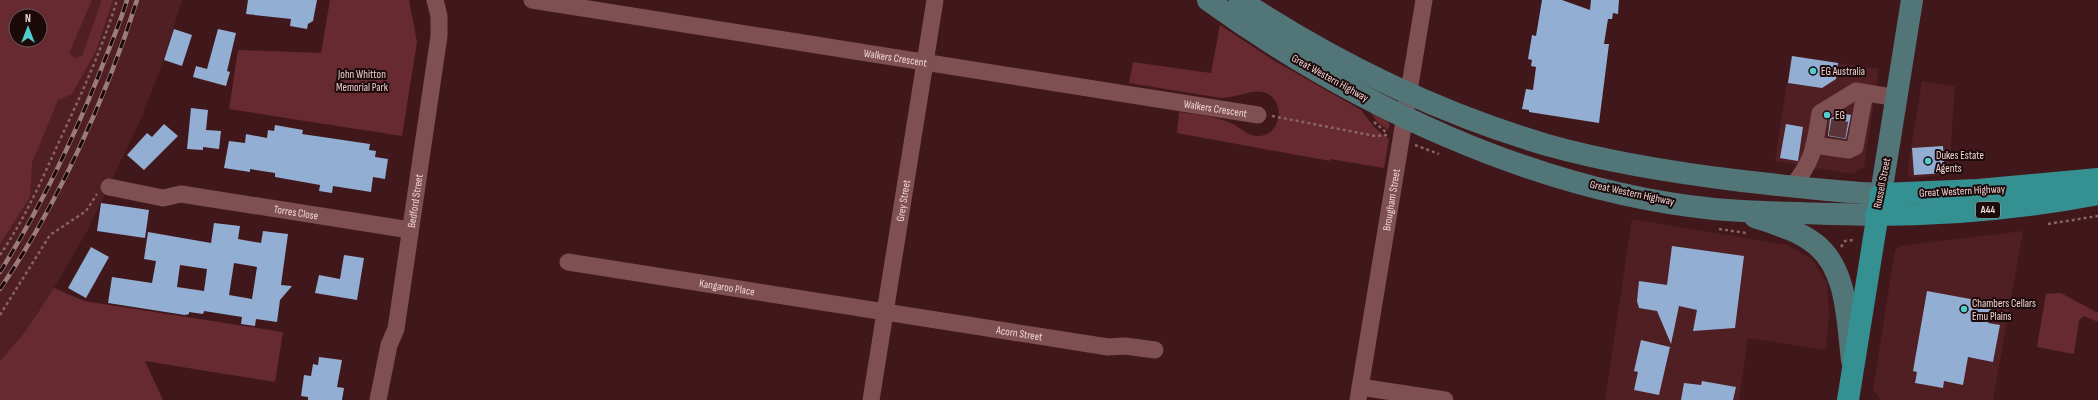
<svg xmlns="http://www.w3.org/2000/svg" width="2098" height="400" font-family="'Sofia Sans Condensed',sans-serif">
<style>
.built{fill:#4f1f24}
.green{fill:#662a30;fill-rule:evenodd}
.building{fill:#93aed3;fill-rule:evenodd}
.lines{fill:none;stroke-linecap:round;stroke-linejoin:round}
.minor-tunnel{stroke:#5b3438;stroke-width:17;stroke-dasharray:17 8;stroke-linecap:butt}
.path{stroke:#876466;stroke-width:2.5;stroke-dasharray:3 3;stroke-linecap:butt}
.minor{stroke:#7e5052;stroke-width:17}
.major{stroke:#527678;stroke-width:22}
.highway{stroke:#359091;stroke-width:22}
.rail-casing{stroke:#9d7c7e;stroke-width:4.5}
.rail{stroke:#1c0a0b;stroke-width:3;stroke-dasharray:9;stroke-linecap:butt}
.poi-dot{fill:#52cdce;stroke:#1c0a0b;stroke-width:1.5}
.labels{text-anchor:middle;dominant-baseline:central;stroke-width:4;stroke-linejoin:round;paint-order:stroke}
.shield{fill:#1c0a0b;stroke:#b19898;stroke-width:1}
.shield-label{font-size:10px;font-weight:bold;fill:#f1d5d5}
.street-label{font-size:11px;fill:#f1d5d5;stroke:#1c0a0b}
.poi-label{font-size:11px;fill:#f1d5d5;stroke:#1c0a0b;text-anchor:start}
.park-label{font-size:11px;fill:#ebcccc;stroke:#1c0a0b}
</style>
<rect width="100%" height="100%" fill="#40181c"/>
<!-- built -->
<g class="built">
<polygon points="92,0 182,0 159,73 140,121 87,231 54,288 25,332 0,361 0,205"/>
<polygon points="1791,56 1879,69 1864,167 1852,174 1775,161"/>
<polygon points="1922,81 1955,86 1949,174 1912,178 1907,174"/>
<polygon points="1632,219 1787,245 1812,259 1827,283 1829,315 1826,350 1748,338 1739,400 1605,400"/>
<polygon points="2023,231 1993,400 1880,400 1873,389 1895,251 1900,246"/>
</g>
<!-- green -->
<g class="green">
<path d="M 0,0 L 92,0 L 69,53 L 75,58 L 82,56 L 102,0 L 113,0 L 96,51 L 72,94 L 58,100 L 32,163 L 30,197 L 0,244 ZM 16,16 L 40,16 L 40,40 L 16,40 Z"/>
<polygon points="330,0 409,0 417,42 402,136 229,109 238,50 321,53"/>
<path d="M 1220,25 L 1273,60 L 1361,110 L 1375,128 L 1389,139 L 1384,168 L 1330,159 L 1330,161 L 1177,133 L 1179,112 C 1197,115 1217,116 1233,124 C 1243,129 1248,137 1260,136 C 1284,133 1285,98 1263,92 C 1253,89 1234,98 1221,98 L 1129,83 L 1133,62 L 1211,73 Z"/>
<polygon points="1365,105 1387,120 1390,125 1388,130 1378,123"/>
<polygon points="54,288 84,301 283,332 275,382 145,361 163,400 0,400 0,361 25,332"/>
<polygon points="2061,293 2098,313 2098,322 2084,316 2079,320 2074,354 2037,347 2046,294"/>
</g>
<!-- building -->
<g class="building">
<polygon points="248,0 317,0 313,21 308,24 307,29 290,26 291,19 246,14"/>
<polygon points="1542,0 1562,0 1590,10 1591,0 1619,0 1618,14 1613,13 1612,19 1608,19 1604,44 1609,44 1599,123 1529,112 1529,110 1522,109 1526,89 1533,90 1536,67 1531,66 1532,60 1528,59 1532,35 1536,36"/>
<polygon points="174,29 192,35 182,66 164,60"/>
<polygon points="218,29 236,33 227,71 230,72 226,86 193,77 196,66 207,69"/>
<polygon points="1792,56 1838,63 1836,79 1822,88 1788,83"/>
<polygon points="191,108 208,110 206,130 221,131 219,149 203,147 203,150 187,149"/>
<polygon points="1839,113 1851,115 1846,139 1828,136 1830,119"/>
<polygon points="164,124 178,136 144,170 127,155 147,133 152,137"/>
<polygon points="1786,124 1803,127 1798,161 1780,158"/>
<polygon points="275,125 303,130 302,134 370,144 369,150 376,151 375,157 388,159 385,179 373,177 371,192 333,186 332,193 319,191 320,185 275,177 275,173 250,169 250,172 224,168 229,141 245,143 246,134 267,138 268,130 274,131"/>
<polygon points="1943,146 1945,173 1914,175 1912,148"/>
<polygon points="101,203 149,210 145,238 97,231"/>
<path d="M 214,223 L 240,226 L 238,239 L 261,243 L 263,231 L 288,234 L 281,285 L 292,286 L 280,300 L 277,322 L 256,319 L 255,326 L 241,324 L 242,317 L 204,311 L 203,314 L 189,312 L 189,314 L 185,315 L 108,303 L 112,277 L 152,283 L 156,261 L 144,259 L 148,232 L 211,243 ZM 234,263 L 257,267 L 252,299 L 229,295 ZM 180,265 L 207,269 L 204,291 L 177,287 Z"/>
<polygon points="1672,246 1744,256 1735,328 1693,331 1697,310 1679,306 1671,344 1657,311 1639,308 1637,301 1639,281 1667,285"/>
<polygon points="91,247 109,257 86,298 68,288"/>
<polygon points="344,255 364,258 357,300 315,293 319,275 340,279"/>
<polygon points="1927,291 1992,303 1988,323 2000,325 1993,362 1968,357 1963,385 1944,381 1943,388 1915,383 1917,372 1913,371"/>
<polygon points="1641,340 1670,347 1659,395 1634,390 1638,372 1634,371"/>
<polygon points="319,357 342,360 337,387 344,388 342,400 308,400 308,397 301,396 304,375 311,376 313,364 318,365"/>
<polygon points="1702,381 1736,387 1733,400 1681,400 1684,383 1701,385"/>
</g>
<g class="lines">
<!-- minor-tunnel -->
<polyline class="minor-tunnel" points="1837,137 1841,113"/>
<!-- path -->
<g class="path">
<polyline points="1272,116 1375,136 1387,135"/>
<polyline points="1374,122 1387,133"/>
<polyline points="1415,145 1439,154"/>
<polyline points="2048,224 2098,216"/>
<polyline points="1719,229 1746,233"/>
<polyline points="1841,247 1845,241 1853,240"/>
<path d="M 0,255 C 24,220 41,182 58,144 C 80,97 102,50 117,0"/>
<polyline points="0,315 50,235 86,211 97,194"/>
</g>
<!-- minor -->
<g class="minor">
<path id="s1" d="M 532,0 L 1258,115"/>
<polyline points="1814,145 1849,150 1855,147 1865,93"/>
<path id="s2" d="M 109,187 L 163,198 L 181,194 L 410,230"/>
<path d="M 1792,187 C 1815,158 1814,147 1820,113 L 1856,91 L 1897,98"/>
<path id="s3" d="M 568,262 L 1108,347 L 1125,346 L 1155,350"/>
<polyline points="1360,387 1445,400"/>
<path id="s4" d="M 378,400 L 389,345 L 396,329 L 439,36 L 439,16 L 435,0"/>
<path id="s5" d="M 871,400 L 935,0"/>
<path id="s6" d="M 1358,400 L 1424,0"/>
</g>
<!-- major -->
<g class="major">
<path d="M 1208,0 C 1352,104 1535,191 1714,209 C 1768,214 1823,213 1876,215"/>
<path d="M 1240,0 C 1334,62 1439,113 1547,145 C 1611,163 1676,173 1742,181 C 1788,186 1834,192 1881,194 L 1912,0"/>
<path d="M 1755,217 C 1775,224 1797,230 1814,243 C 1848,268 1847,321 1852,360"/>
</g>
<!-- highway -->
<g class="highway">
<path d="M 1876,215 C 1951,215 2025,208 2098,194"/>
<polyline points="1848,400 1881,194 1978,190 2098,179"/>
</g>
<!-- rail casing -->
<g class="rail-casing">
<g id="rail">
<path d="M 0,272 C 39,210 71,144 98,77 C 108,51 119,26 127,0"/>
<path d="M 0,289 C 58,204 106,98 137,0"/>
</g>
</g>
<!-- rail -->
<use href="#rail" class="rail"/>
</g>
<!-- markers -->
<g class="poi-dot">
<circle cx="1813" cy="71" r="4"/>
<circle cx="1827" cy="115" r="4"/>
<circle cx="1928" cy="161" r="4"/>
<circle cx="1964" cy="309" r="4"/>
</g>
<g class="labels">
<!-- shield labels -->
<rect class="shield" x="1976" y="202" width="24" height="16" rx="3"/>
<g class="shield-label">
<text x="1988" y="210">A44</text>
</g>
<!-- street labels -->
<g class="street-label">
<text stroke="none"><textPath href="#s1" startOffset="368">Walkers Crescent</textPath></text>
<text transform="translate(1330 78) rotate(29)">Great Western Highway</text>
<text stroke="none"><textPath href="#s1" startOffset="692">Walkers Crescent</textPath></text>
<text transform="translate(1882 183) rotate(-79)">Russell Street</text>
<text transform="translate(1962 191) rotate(-3)">Great Western Highway</text>
<text transform="translate(1632 193) rotate(12)">Great Western Highway</text>
<text stroke="none"><textPath href="#s5" startOffset="202">Grey Street</textPath></text>
<text stroke="none"><textPath href="#s6" startOffset="203">Brougham Street</textPath></text>
<text stroke="none"><textPath href="#s4" startOffset="203">Bedford Street</textPath></text>
<text stroke="none"><textPath href="#s2" startOffset="190">Torres Close</textPath></text>
<text stroke="none"><textPath href="#s3" startOffset="161">Kangaroo Place</textPath></text>
<text stroke="none"><textPath href="#s3" startOffset="457">Acorn Street</textPath></text>
</g>
<!-- poi labels -->
<g class="poi-label">
<text x="1821" y="71">EG Australia</text>
<text x="1835" y="115">EG</text>
<text x="1936" y="155">Dukes Estate<tspan x="1936" dy="13">Agents</tspan></text>
<text x="1972" y="303">Chambers Cellars<tspan x="1972" dy="13">Emu Plains</tspan></text>
</g>
<!-- park labels -->
<g class="park-label">
<text x="362" y="74">John Whitton<tspan x="362" dy="13">Memorial Park</tspan></text>
</g>
</g>
<!-- north arrow -->
<g transform="translate(28 28)"><circle r="19" fill="#1c0a0b" stroke="#715b5c"/>
<path d="M0-3L7 15L0 10L-7 15Z" fill="#52cdce"/>
<text y="-6" font-size="11" font-weight="bold" text-anchor="middle" fill="#f1d5d5">N</text>
</g>
</svg>
